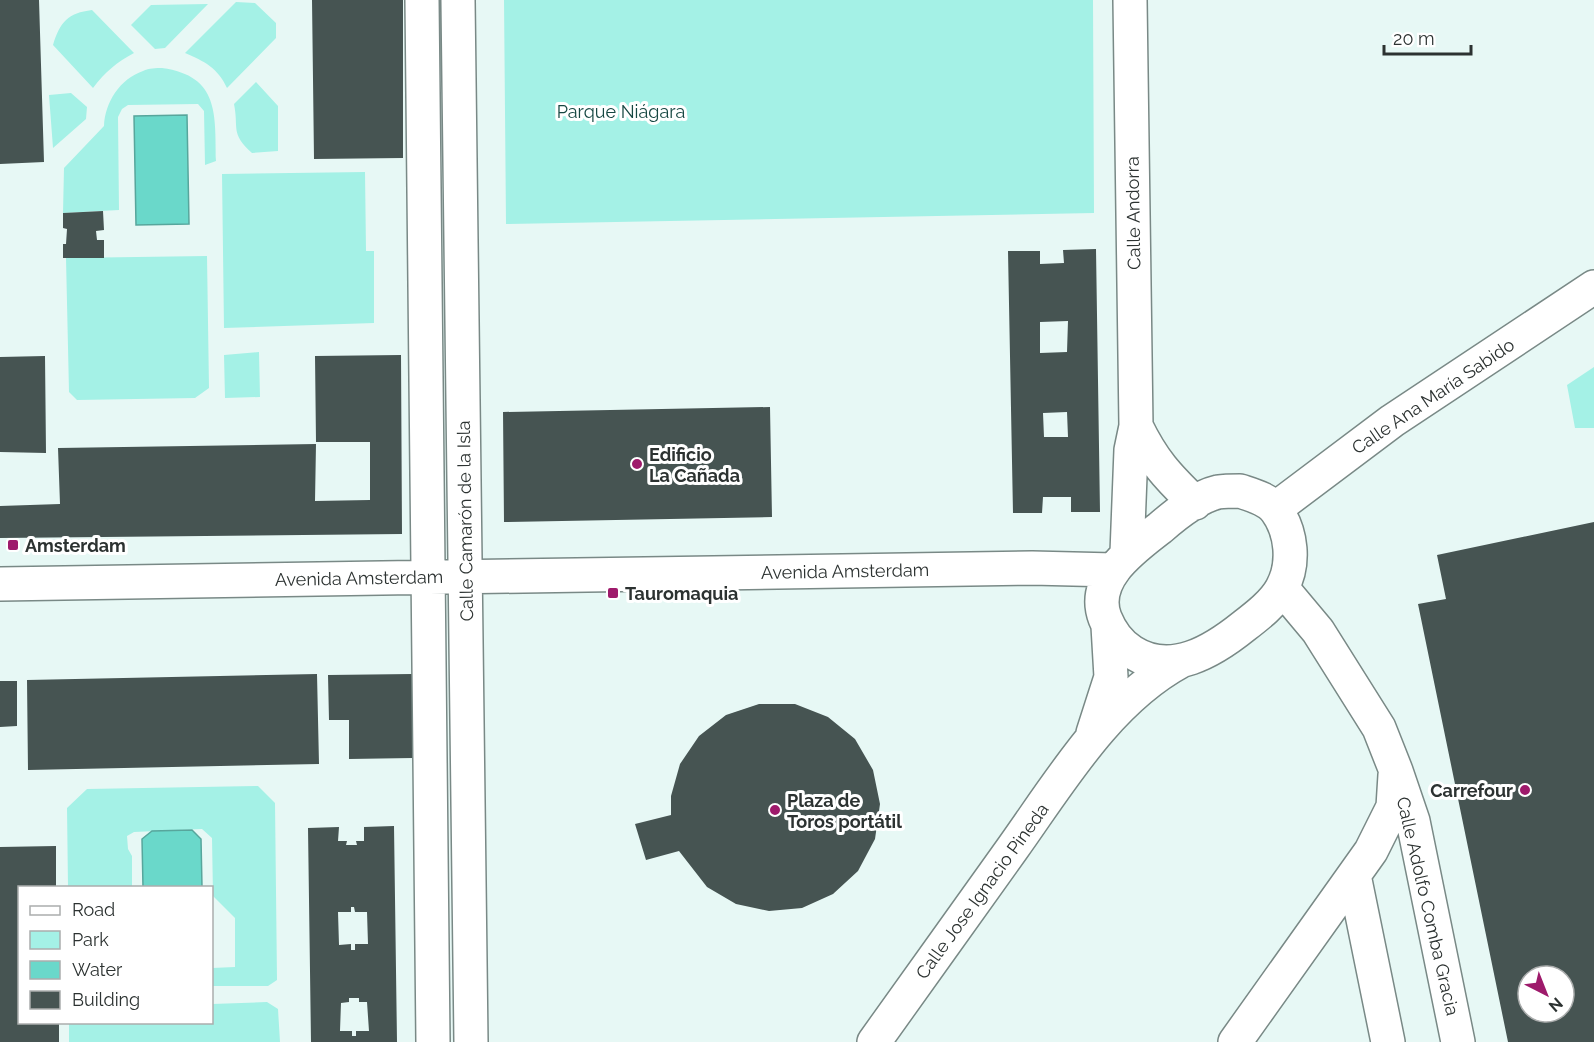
<svg xmlns="http://www.w3.org/2000/svg" width="1594" height="1042" viewBox="0 0 1594 1042" font-family="Raleway,sans-serif">
	<style>
		.green { fill: #a4f1e6 }
		.water { fill: #6ad8ca; stroke: #57a69c; stroke-width: 1.5 }
		.building { fill: #465452; fill-rule: evenodd }
		.lines { fill: none; stroke-linecap: round; stroke-linejoin: round }
		.minor-casing { stroke: #798986; stroke-width: 36 }
		.minor { stroke: #fff; stroke-width: 33 }
		.poi-dot { fill: #9e1a6b; stroke: #fff; stroke-width: 2 }
		.labels { text-anchor: middle; dominant-baseline: central; stroke-width: 6; stroke-linejoin: round; paint-order: stroke }
		.park-label { font-size: 18px; fill: #164742; stroke: #fff }
		.street-label { font-size: 18px; fill: #2c3231; stroke: #fff }
		.poi-label { font-size: 18px; font-weight: bold; fill: #2c3231; stroke: #fff; text-anchor: start }
	</style>
	<rect width="100%" height="100%" fill="#e7f8f5"/>
	<!-- green -->
	<path class="green" d="M504,0H1093L1094,213L506,224Z
		M236,2L255,3L276,23V38L227,88C218,68 204,61 185,53Z
		M208,4L165,48L155,49L131,25L151,5Z
		M92,10L134,53C117,62 105,72 93,88L53,45C60,22 68,13 92,10Z
		M162,68C220,76 215,115 216,161L205,165L204,111L198,104L128,105L122,109L118,117L119,210L63,213L64,168L104,126C105,102 120,79 143,71C149,68 156,68 162,68Z
		M256,82L278,106V151L252,153C230,133 239,129 234,104Z
		M71,93L87,107L86,119L53,148L49,95Z
		M365,172L366,251H374V323L224,328L222,174Z
		M207,256L209,388L195,398L77,400L69,392L66,258Z
		M259,352L260,397L225,398L224,355Z
		M1594,367V428H1575L1567,385Z
		M258,786L275,803L277,980L268,986H212V968L235,967V918L213,896L212,838L202,829L134,832L127,836L128,849L132,856V887H68L67,808L87,789Z
		M267,1002L278,1009L280,1042H69V1023L212,1022V1004Z"/>
	<!-- water -->
	<path class="water" d="M187,115L189,224L136,225L134,116Z
		M192,830L201,839L202,887H143L142,839L152,831Z"/>
	<!-- building -->
	<path class="building" d="M0,0H39L44,162L0,164Z
		M312,0H403V158L314,159Z
		M103,211L104,230L96,231L97,240H104V258H63V244H66L67,229L63,228V213Z
		M1096,249L1100,512H1071V497H1043L1042,513H1013L1008,251H1040V264L1064,263L1063,250ZM1068,321L1067,352L1040,353V322ZM1067,412L1068,437H1044L1043,413Z
		M401,355L402,534L0,538V506L60,504L58,448L316,444L315,501L370,500V442H316L315,356Z
		M45,356L46,453L0,452V357Z
		M770,407L772,517L504,522L503,412Z
		M1594,522V1042H1508L1418,604L1446,599L1437,555ZM1528,976H1564V1012H1528Z
		M317,674L319,764L28,770L27,680Z
		M412,674L413,758L349,759V720H329L328,675Z
		M0,681H17V726L0,727Z
		M759,704H795L828,717L855,739L873,770L880,804L875,839L858,871L833,894L802,908L769,911L736,904L707,887L679,851L646,860L635,824L671,815V796L680,764L699,736L726,715Z
		M394,826L397,1042H311L308,828L339,827L338,841H347L346,845H357L356,841H364V827ZM351,907H354L355,912H367L368,944H355V950H351V944L339,945L338,912H351ZM349,998H359V1002H367L369,1031H356V1036H352V1031H340L341,1003L349,1002Z
		M56,846V888H20V1022H59V1042H0V847Z"/>
	<g class="lines">
		<!-- minor casing -->
		<g class="minor-casing">
			<path id="minor" d="M422,0L433,1042
				M458,0L471,1042
				M1136,426C1153,461 1167,476 1195,503
				M1240,491C1252,495 1268,499 1276,510C1292,532 1295,564 1282,588C1274,603 1257,616 1244,626C1213,651 1171,677 1132,652C1119,644 1111,633 1105,618C1090,579 1133,549 1160,528C1176,514 1197,497 1218,492C1225,491 1233,491 1240,491Z
				M1275,509L1392,421L1594,287
				M1127,553L1131,450L1136,426L1130,0
				M0,584L1032,568L1114,570
				M1282,588L1318,631L1379,728L1396,771L1413,821L1458,1042
				M1093,733L1111,677L1108,626
				M1354,875L1388,1042
				M874,1042C920,978 966,913 1012,849C1060,782 1107,701 1181,661
				M1235,1042L1371,851L1393,807L1395,775"/>
		</g>
		<!-- minor -->
		<use href="#minor" class="minor"/>
	</g>
	<!-- markers -->
	<g class="poi-dot">
		<circle cx="637" cy="464" r="6"/>
		<rect x="7" y="539" width="12" height="12" rx="3"/>
		<rect x="607" y="587" width="12" height="12" rx="3"/>
		<circle cx="1525" cy="790" r="6"/>
		<circle cx="775" cy="810" r="6"/>
	</g>
	<g class="labels">
		<!-- park labels -->
		<g class="park-label">
			<text x="621" y="111">Parque Niágara</text>
		</g>
		<!-- street labels -->
		<g class="street-label">
			<text transform="translate(1133 213) rotate(-91)">Calle Andorra</text>
			<text transform="translate(1433 396) rotate(-34)">Calle Ana María Sabido</text>
			<text transform="translate(465 521) rotate(-91)">Calle Camarón de la Isla</text>
			<text transform="translate(845 571) rotate(-1)">Avenida Amsterdam</text>
			<text transform="translate(359 578) rotate(-1)">Avenida Amsterdam</text>
			<text transform="translate(982 891) rotate(-54)">Calle Jose Ignacio Pineda</text>
			<text transform="translate(1428 906) rotate(77)">Calle Adolfo Comba Gracia</text>
		</g>
		<!-- poi labels -->
		<g class="poi-label">
			<text x="649" y="454">Edificio<tspan x="649" dy="21">La Cañada</tspan></text>
			<text x="25" y="545">Amsterdam</text>
			<text x="625" y="593">Tauromaquia</text>
			<text x="1513" y="790" text-anchor="end">Carrefour</text>
			<text x="787" y="800">Plaza de<tspan x="787" dy="21">Toros portátil</tspan></text>
		</g>
	</g>
	<!-- legend -->
	<rect x="18" y="886" width="195" height="138" fill="#ffffff" stroke="#abadad" stroke-width="1.5"/>
	<rect x="30" y="906" width="30" height="9" fill="#ffffff" stroke="#abadad" stroke-width="1.5"/>
	<text x="72" y="916" font-size="18" fill="#2c3231">Road</text>
	<rect x="30" y="931" width="30" height="18" fill="#a4f1e6" stroke="#abadad" stroke-width="1.5"/>
	<text x="72" y="946" font-size="18" fill="#2c3231">Park</text>
	<rect x="30" y="961" width="30" height="18" fill="#6ad8ca" stroke="#abadad" stroke-width="1.5"/>
	<text x="72" y="976" font-size="18" fill="#2c3231">Water</text>
	<rect x="30" y="991" width="30" height="18" fill="#465452" stroke="#abadad" stroke-width="1.5"/>
	<text x="72" y="1006" font-size="18" fill="#2c3231">Building</text>
	<!-- north arrow -->
	<g transform="translate(1546 994) rotate(138)"><circle r="28" fill="#ffffff" stroke="#abadad" stroke-width="1.5"/>
	<path d="M0-4.5L10 22L0 15L-10 22Z" fill="#9e1a6b"/>
	<text y="-9" font-size="16" font-weight="bold" text-anchor="middle" fill="#2c3231">N</text>
	</g>
	<!-- scale -->
	<path d="M1384 45v9h87v-9" fill="none" stroke="#2c3231" stroke-width="3"/>
	<text x="1393" y="45" font-size="18" fill="#2c3231" stroke="#ffffff" stroke-width="4.5" paint-order="stroke">20 m</text>
</svg>
